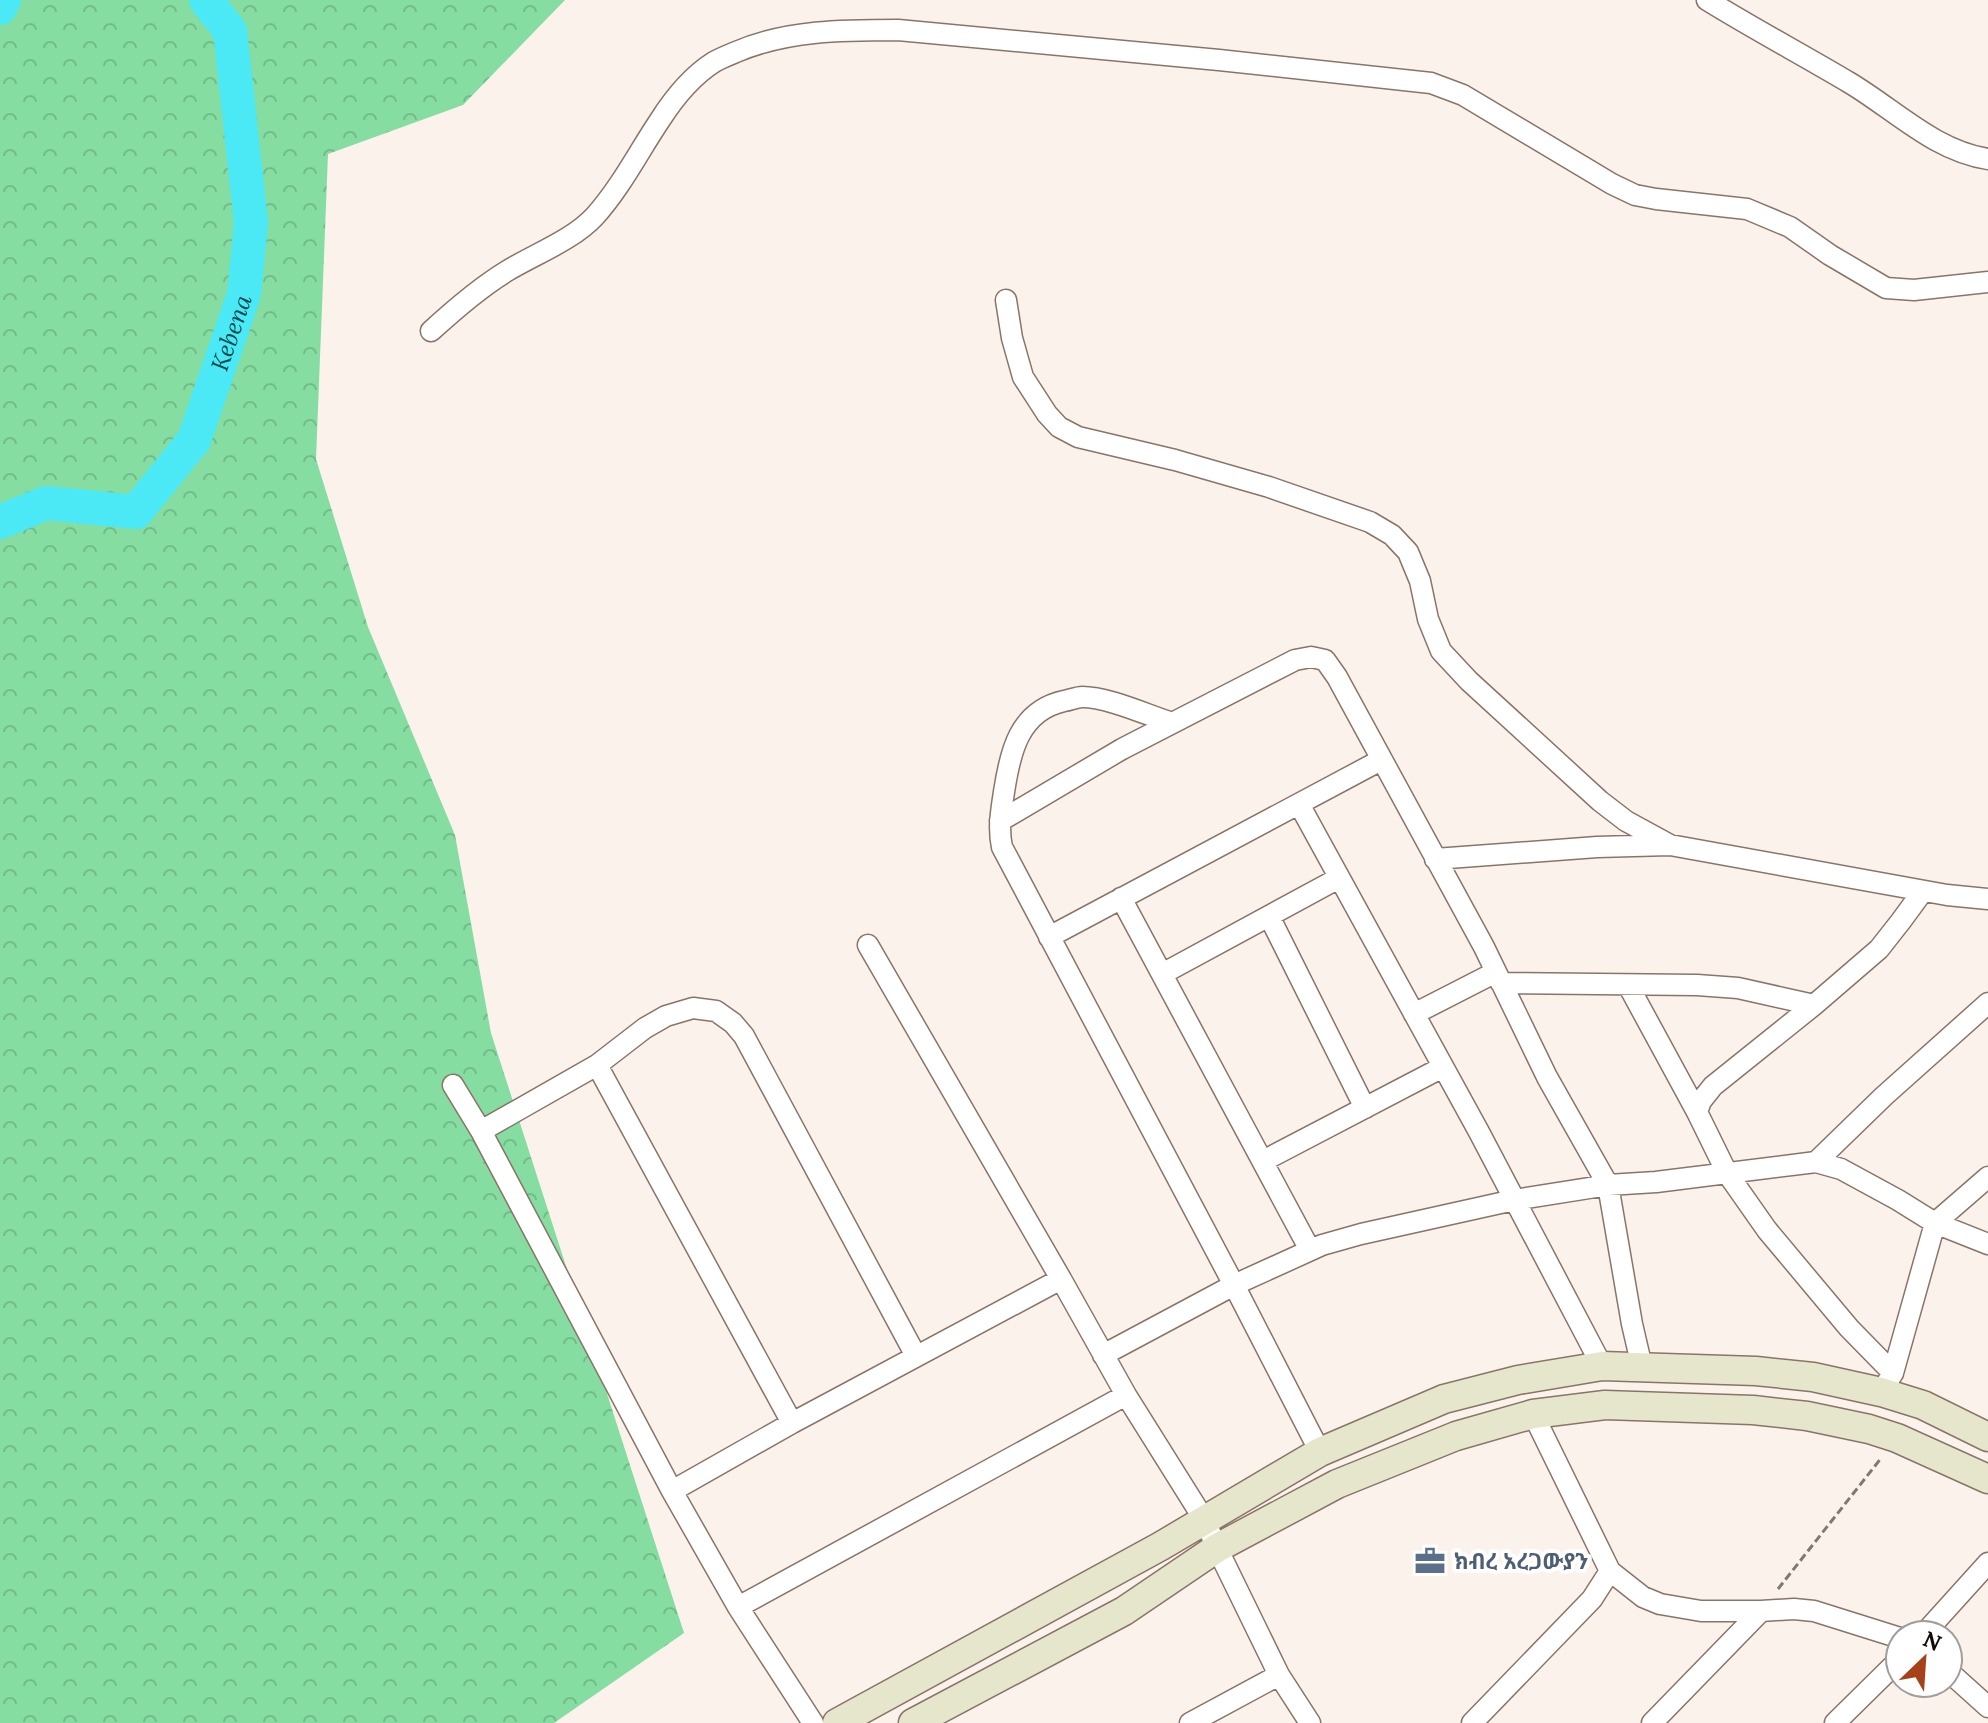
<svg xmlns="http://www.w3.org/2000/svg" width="1988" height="1723" viewBox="0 0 1988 1723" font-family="Lora,'Noto Sans Ethiopic',serif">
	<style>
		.forest { fill: url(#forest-crowns) }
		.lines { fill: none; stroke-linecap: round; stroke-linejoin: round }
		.river { stroke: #4be9f5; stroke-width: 34 }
		.street-casing { stroke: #897468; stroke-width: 23 }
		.secondary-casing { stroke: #897468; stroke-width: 31 }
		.path { stroke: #807873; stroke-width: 3; stroke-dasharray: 8 4; stroke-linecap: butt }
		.street { stroke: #fff; stroke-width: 20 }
		.secondary { stroke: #e6e6cc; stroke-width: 28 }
		.labels { text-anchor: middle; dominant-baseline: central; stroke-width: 8; stroke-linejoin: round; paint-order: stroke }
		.service-label { font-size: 22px; font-weight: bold; fill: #4e5e75; stroke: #fff; text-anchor: start }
		.water-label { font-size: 24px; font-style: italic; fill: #00484d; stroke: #fff }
	</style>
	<defs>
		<pattern id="forest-crowns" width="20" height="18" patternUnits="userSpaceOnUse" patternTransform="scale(2)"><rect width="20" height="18" fill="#85dda1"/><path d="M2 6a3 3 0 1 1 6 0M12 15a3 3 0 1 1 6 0" fill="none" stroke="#72bc89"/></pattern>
	</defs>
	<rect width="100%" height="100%" fill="#fcf2ec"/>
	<!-- forest -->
	<path class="forest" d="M0,0H565L463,105L328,154L316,459L368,627L455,835L491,1033L684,1633L554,1723H0Z"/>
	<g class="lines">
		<!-- river -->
		<g class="river">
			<path d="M0,8L4,0"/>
			<path id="s1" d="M0,522L46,503L136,512L194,440L244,294L251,223L230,31L206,0"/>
		</g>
		<!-- street casing -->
		<g class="street-casing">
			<path id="street" d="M1707,0C1754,29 1803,55 1850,83C1895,110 1935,151 1988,159
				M1006,300L1012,338L1023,377L1047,414L1059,427L1078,437L1175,460L1269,487L1370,522L1392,535L1408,552L1420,581L1428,619L1441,651L1469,681L1600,801L1626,821L1670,845
				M431,331C455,309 479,288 507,271C535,254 573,240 595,216C621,187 639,151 660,120C674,98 692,76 714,62C721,58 729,55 736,52C787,30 844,30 898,30L1219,60L1431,83L1463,95L1612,184L1635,195L1656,199L1747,209L1790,227L1830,255L1886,288L1914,290L1988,282
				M1172,723C1147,715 1108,697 1082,697C1077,697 1070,700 1064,701C1019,711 1010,752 1004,792C1001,811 998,829 1002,847L1234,1285L1320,1452
				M1299,804L1479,1132L1602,1366
				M1000,821L1122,749L1295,660L1311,657L1325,660L1337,677L1484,947L1547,1077L1608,1185L1632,1324L1642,1367
				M1435,859L1597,847L1670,845L1947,895L1988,899
				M1121,898L1310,1250
				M1269,916L1365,1108
				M1049,937L1381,760
				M868,945L1061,1279
				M1162,974L1339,878
				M1501,983L1697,985L1738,988L1814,1005
				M1628,985L1697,1112L1727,1173L1767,1230L1849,1328L1893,1373
				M1414,1014L1496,972
				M597,1065L792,1423
				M453,1085L481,1131L672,1491L738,1607L813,1723
				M1697,1112L1701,1101L1713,1086L1814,1005L1879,949L1901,921L1923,891
				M481,1131L597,1065L645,1028L666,1016L693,1008L716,1011L733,1023L744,1036L916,1356
				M1263,1161L1443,1067
				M1816,1162L1884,1096L1988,1003
				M1103,1355L1234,1285L1322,1245L1361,1234L1514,1200L1608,1185L1656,1182L1816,1162L1841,1169L1898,1200L1935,1223L1988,1244
				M1888,1381L1893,1373L1935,1223L1988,1177
				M1533,1414L1610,1571L1643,1597L1660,1604L1701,1611H1761L1794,1609L1814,1611L1900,1638
				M672,1491L792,1423L1061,1279L1126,1395L1205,1521L1217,1548L1279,1675L1310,1723
				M738,1607L1126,1395
				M1923,1635L1988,1563
				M1948,1671L1988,1707
				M1190,1723L1279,1675
				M1472,1723L1592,1599L1610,1571
				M1652,1723L1761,1611
				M1835,1723L1900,1659"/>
		</g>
		<!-- secondary casing -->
		<g class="secondary-casing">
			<path id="secondary" d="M837,1723L1161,1546L1320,1452L1444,1399L1518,1380L1602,1366L1756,1371L1813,1377L1881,1392L1923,1405L1988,1437
				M913,1723L1124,1611L1217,1548L1337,1484L1456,1436L1533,1414L1605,1405L1753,1410L1807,1416L1869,1429L1897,1438L1988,1479"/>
		</g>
		<!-- path -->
		<path class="path" d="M1778,1589L1882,1457"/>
		<!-- street -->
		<use href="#street" class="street"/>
		<!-- secondary -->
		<use href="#secondary" class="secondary"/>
	</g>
	<!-- icons -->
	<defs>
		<g id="office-bare" transform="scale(2.4)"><path d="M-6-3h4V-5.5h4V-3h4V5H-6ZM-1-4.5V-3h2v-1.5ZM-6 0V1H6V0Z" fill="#5c6f8a" stroke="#fff" stroke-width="2.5" paint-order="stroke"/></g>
	</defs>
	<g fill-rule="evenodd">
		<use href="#office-bare" x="1430" y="1561"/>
	</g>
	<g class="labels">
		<!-- service labels -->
		<g class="service-label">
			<text x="1454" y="1561">ክብረ አረጋውያን</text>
		</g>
		<!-- water labels -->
		<g class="water-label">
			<text stroke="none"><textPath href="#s1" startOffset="346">Kebena</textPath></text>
		</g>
	</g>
	<!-- north arrow -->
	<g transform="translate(1924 1659) rotate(25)"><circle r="38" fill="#ffffff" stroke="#a09d9b" stroke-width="2"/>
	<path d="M0-6L14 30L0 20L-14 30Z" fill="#a74119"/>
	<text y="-12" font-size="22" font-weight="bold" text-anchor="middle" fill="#110a06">N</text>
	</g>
</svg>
